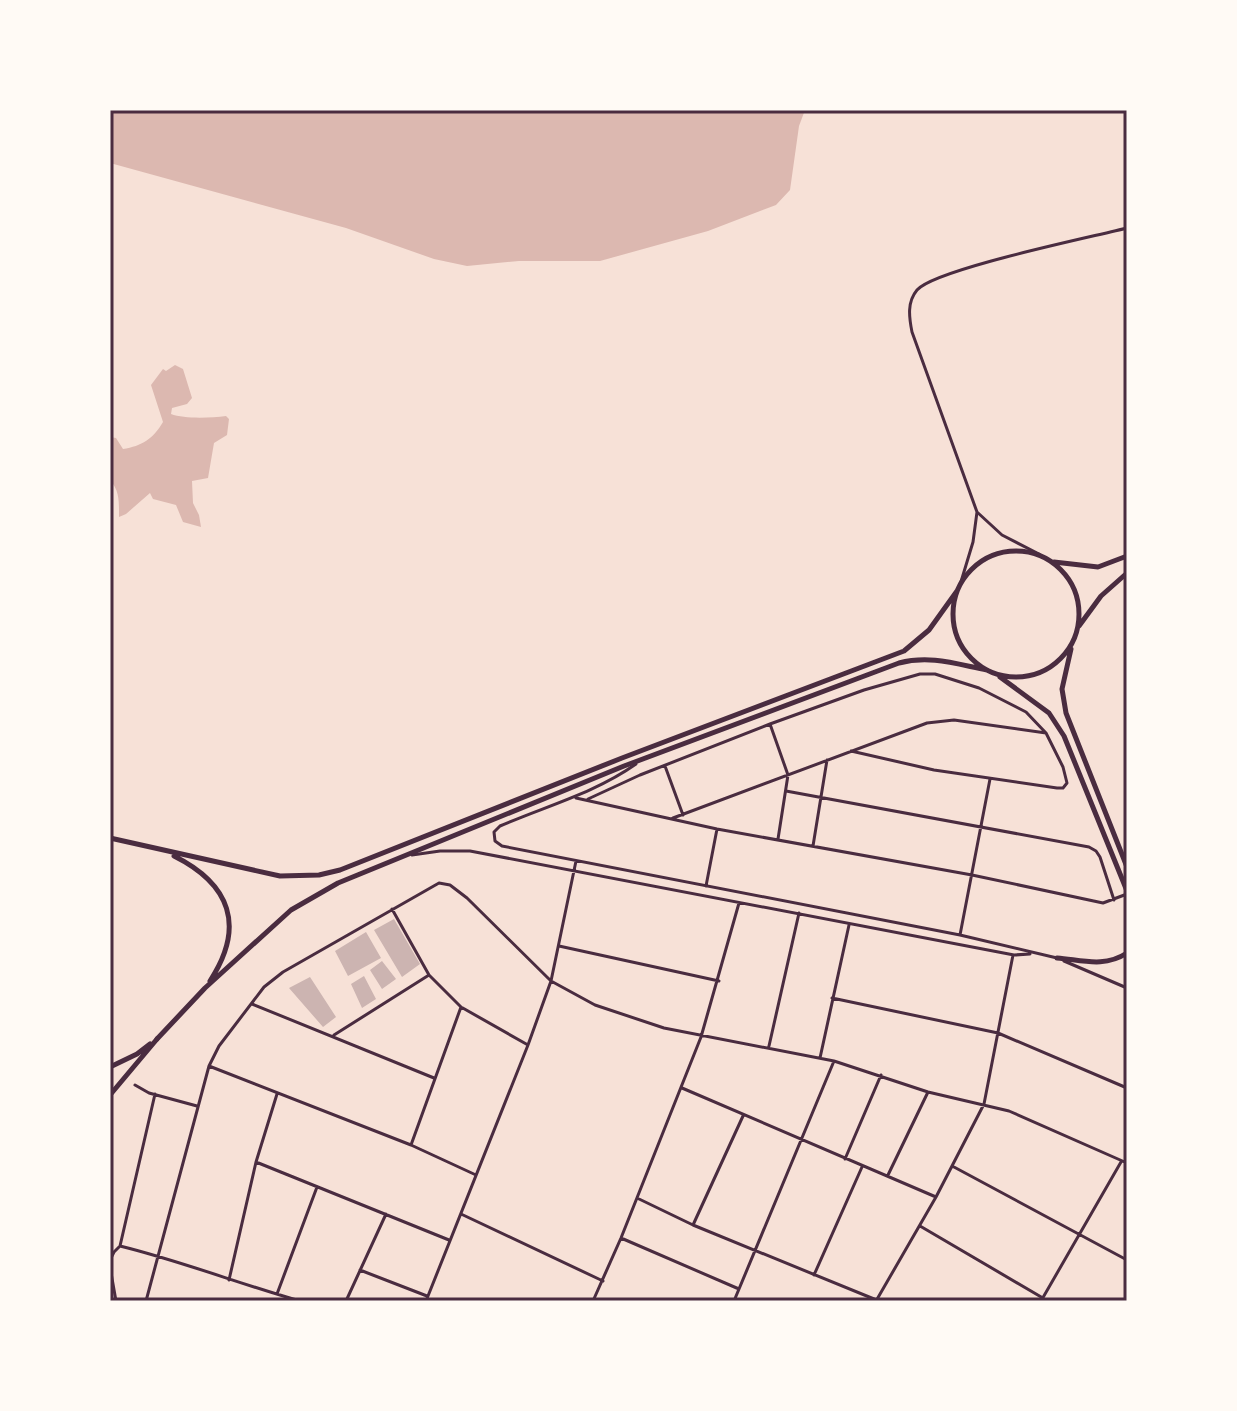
<svg xmlns="http://www.w3.org/2000/svg" width="1237" height="1411" viewBox="0 0 1237 1411" font-family="Overpass,sans-serif">
	<style>
		.water { fill: #dcb8b0 }
		.building { fill: #ccb4b1 }
		.lines { fill: none; stroke-linecap: round; stroke-linejoin: round }
		.minor { stroke: #4a2c40; stroke-width: 3 }
		.primary { stroke: #4a2c40; stroke-width: 5 }
		.trunk { stroke: #4a2c40; stroke-width: 5 }
		.neatline { fill: none; stroke: #4a2c40; stroke-width: 3 }
	</style>
	<rect width="100%" height="100%" fill="#f7e1d7"/>
	<!-- water -->
	<path class="water" d="M110,110H805L799,126L790,190L776,205L708,231L600,261H519L467,266L434,259L346,228L110,163Z
		M175,365L183,369L192,398L187,404L172,408L171,414C184,419 210,418 226,416L229,419L227,435L214,443L208,478L192,481L193,503L199,515L201,527L183,522L176,505L153,499L150,493L126,514L119,517C119,503 120,491 110,480V437L116,438L123,449C142,446 153,439 163,422L151,385L163,369L166,371Z"/>
	<!-- building -->
	<path class="building" d="M394,919L420,964L402,977L374,930Z
		M366,932L381,958L348,976L335,951Z
		M382,961L396,979L382,989L370,970Z
		M364,976L376,999L362,1008L351,984Z
		M310,977L336,1017L323,1027L289,988Z"/>
	<g class="lines">
		<!-- minor -->
		<path class="minor" d="M977,512L1002,535L1039,554
			M960,585L973,542L977,512L912,332C909,317 907,302 917,290C935,269 1092,237 1127,228
			M770,724L788,775L778,839
			M636,764C595,793 546,806 500,826L494,832L495,841L502,846L960,935L1057,958
			M665,766L683,815
			M786,791L1089,847L1096,851L1100,857L1114,900
			M576,798L717,829L972,875L1103,903L1127,894
			M588,799L640,775L770,724L864,690L920,674H935L979,688L1026,712L1046,733L1063,767L1067,783L1063,788H1057L934,770L851,751
			M673,818L927,723L954,720L1046,733
			M813,846L827,760
			M412,855L440,851H470L1014,955L1030,954
			M706,886L717,829
			M392,909L429,975L461,1007L528,1045
			M960,935L990,779
			M559,946L719,981
			M1064,961L1127,988
			M832,998L998,1033L1127,1088
			M252,1004L434,1078
			M334,1035L429,975
			M769,1046L799,913
			M820,1058L849,925
			M209,1066L411,1145L476,1175
			M135,1085L149,1093L197,1106
			M682,1088L936,1197
			M411,1145L461,1007
			M845,1159L881,1075
			M256,1162L449,1240
			M954,1167L1127,1260
			M888,1175L928,1092
			M637,1198L693,1225L879,1301
			M461,1214L603,1281
			M693,1225L743,1116
			M920,1226L1048,1301
			M621,1238L739,1289
			M120,1246L155,1094
			M110,1260L114,1252L120,1246C181,1261 240,1284 300,1301
			M110,1267L116,1301
			M360,1270L427,1296
			M814,1275L862,1167
			M229,1280L256,1162L277,1094
			M277,1294L317,1187
			M146,1301L209,1066L219,1046L264,987L283,972L439,883L450,885L467,898L551,981L595,1005L664,1028L834,1061L928,1092L1009,1111L1127,1163
			M346,1301L386,1214
			M426,1301L528,1045L551,981L576,861
			M593,1301L621,1238L701,1037L739,903
			M734,1301L834,1061
			M876,1301L936,1197L984,1104L1013,955
			M1041,1301L1121,1162"/>
		<!-- primary -->
		<path class="primary" d="M953 614a63 63 0 1 1 126 0a63 63 0 1 1-126 0Z
			M1054,562L1098,567L1127,556
			M1079,626L1101,596L1127,573
			M1071,649L1062,689L1066,713L1127,867
			M1000,677L1049,713L1064,736L1127,891
			M110,838L280,876L319,875L340,870L622,758L904,651L929,630L957,591
			M174,856C230,884 246,926 210,981
			M1057,958C1082,960 1104,968 1127,953
			M157,1039L205,988L291,910L338,883L624,766L899,663C930,655 956,664 987,670"/>
		<!-- trunk -->
		<path class="trunk" d="M110,1067L137,1054L150,1044
			M110,1095L157,1039"/>
	</g>
	<!-- border -->
	<rect width="1237" height="1411" fill="none" stroke="#fffaf5" stroke-width="224"/>
	<rect x="112" y="112" width="1013" height="1187" class="neatline"/>
</svg>
